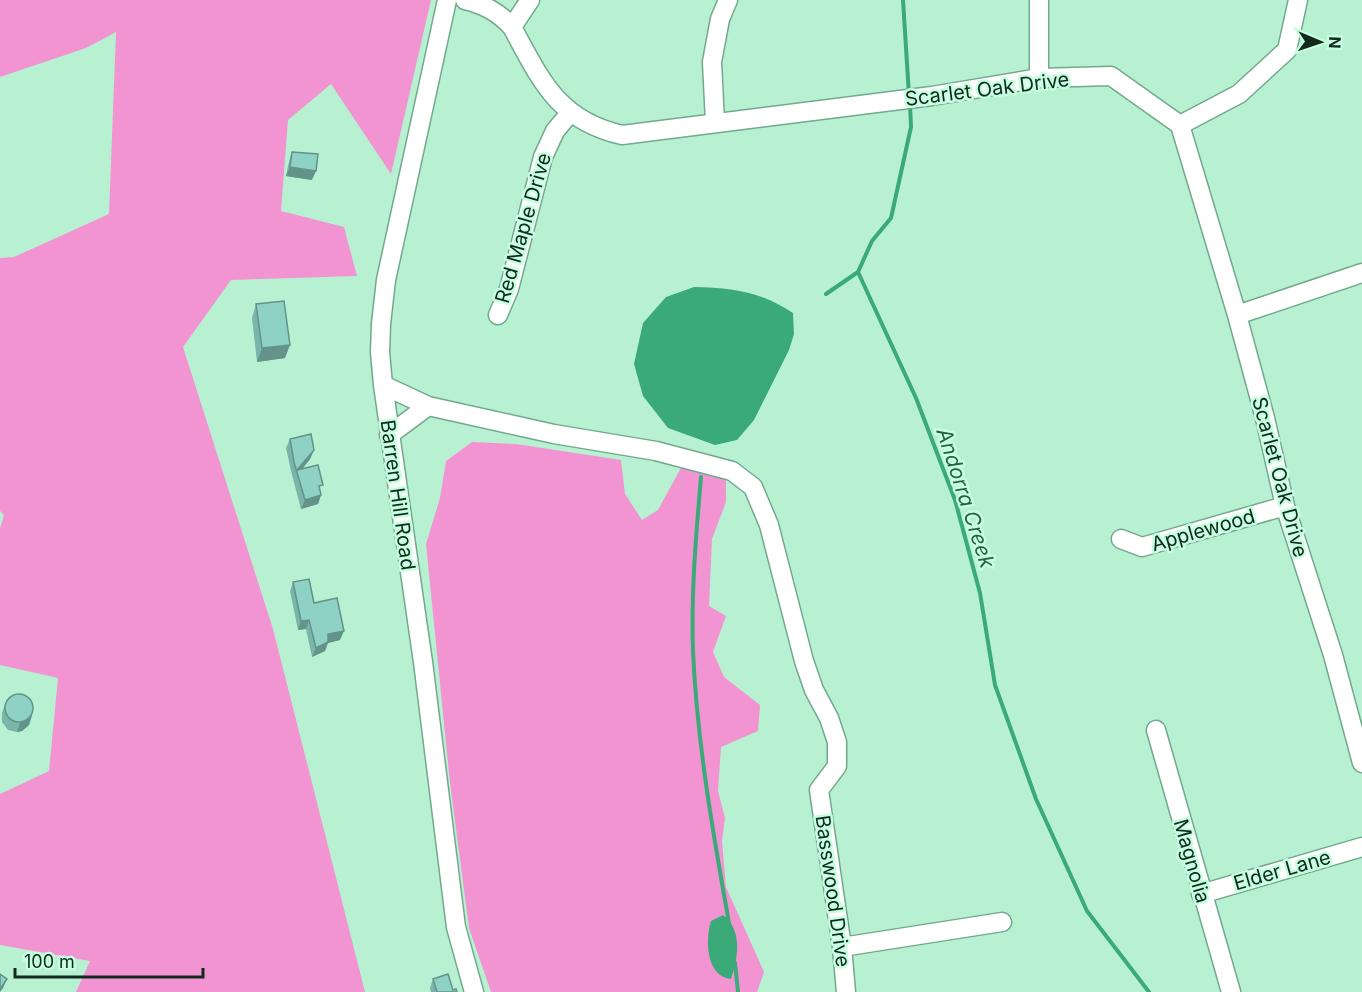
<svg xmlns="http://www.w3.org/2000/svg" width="1362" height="992" viewBox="0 0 1362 992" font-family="Inter,sans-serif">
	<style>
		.green { fill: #f294d2 }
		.water { fill: #3aaa79 }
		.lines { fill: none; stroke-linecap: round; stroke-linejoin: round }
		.stream { stroke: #3aaa79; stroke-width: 4 }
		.minor-casing { stroke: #72a98d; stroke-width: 21 }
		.minor { stroke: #fff; stroke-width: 18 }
		.wall { fill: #79b5a9 }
		.shaded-wall { fill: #639389 }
		.building { fill: #8dd2c4; stroke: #639389; stroke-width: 1.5 }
		.labels { text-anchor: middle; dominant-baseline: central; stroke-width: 5; stroke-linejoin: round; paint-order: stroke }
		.street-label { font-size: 20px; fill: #12291e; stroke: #c5ffdf }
		.water-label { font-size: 21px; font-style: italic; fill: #276046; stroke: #c5ffdf }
	</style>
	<rect width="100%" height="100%" fill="#b8f1d2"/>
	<!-- green -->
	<path class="green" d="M0,0H431L391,174L331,84L288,120L281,211L344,227L357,276L231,280L183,347L273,629L365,992H76L90,961L0,945V794L49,771L58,678L0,665V528L4,515L0,511V258L14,257L109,214L116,32L86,48L0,77Z
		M472,442L516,444L621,460L625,494L642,520L658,510L682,466L726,478V502L712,539L709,606L726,616L713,652L724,677L760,705L758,731L721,747L718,791L725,818L722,841L726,887L764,972L757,992H491L469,928L450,783L426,544L440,498L446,461Z"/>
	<!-- water -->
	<path class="water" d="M694,287C733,288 759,291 793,313L794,334L789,350L754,420L737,440L715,445L668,428L643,396L634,364L643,323L666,297Z
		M723,915C743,930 738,958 731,979C706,976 705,940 711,921Z"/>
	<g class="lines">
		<!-- stream -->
		<path class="stream" d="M903,0L909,95
			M910,105L911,127L891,218L872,241L858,272L916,398L955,500L980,593L995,685L1036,799L1087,911L1149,992
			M826,294L858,272
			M701,477C696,535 691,593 693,651C697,742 713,833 729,923
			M735,963L738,992"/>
		<!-- minor casing -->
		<g class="minor-casing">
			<path id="minor" d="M447,0L386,280L381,324L380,352L383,385L423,662L456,927L474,992
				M465,0C485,5 498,12 512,27C541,80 557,120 622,135L932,96L1039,78L1111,76L1180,125L1237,315L1265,418L1285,506L1333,655L1362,763
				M1039,0V78
				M512,27L530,0
				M715,122L712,62L720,19L728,0
				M1180,125L1239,94L1287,50L1298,0
				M498,315L509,289L543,157L555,131L570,113
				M1237,315L1362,273
				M383,385L428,406L554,434L656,451L732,471L753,487L769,525L804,661L814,690L829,718L837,742V766L819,790L842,947L846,992
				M389,435L428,406
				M1121,539L1142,547L1285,506
				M1156,730L1231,992
				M1201,894L1362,847
				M842,947L1002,922"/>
		</g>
		<!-- minor -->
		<use href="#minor" class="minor"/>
	</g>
	<!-- wall -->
	<path class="wall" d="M292,152L312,180L286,176L289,161Z
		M256,304L285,358L257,362L252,318Z
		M290,439L314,450L310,459L303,468L321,492V495L318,504L301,509L291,471L286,448Z
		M293,582L314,603L340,640L328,643L325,651L312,657L306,629L298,630L290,591Z
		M5,704L32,715L29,725L22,731L17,732L8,730L2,722V713Z
		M433,979L453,990L457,992H431L430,988Z"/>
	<!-- shaded-wall -->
	<path class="shaded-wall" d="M290,167L316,171L312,180L286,176Z
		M290,345L285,358L257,362L262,348Z
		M314,450L310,459L298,474L297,471Z
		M321,495L318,504L301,509L305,500Z
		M309,620L306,629L298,630L301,621Z
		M344,631L340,640L328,643L325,651L312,657L316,648L328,634Z
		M32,715L29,725L22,731L17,732L20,723Z
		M7,979L3,988L0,992V989Z"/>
	<!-- building -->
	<path class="building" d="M292,152L318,154L316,171L290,167Z
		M284,301L290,345L262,348L256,304Z
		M311,434L314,450L297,470L318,465L323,485L319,486L321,495L305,500L294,462L290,439Z
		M309,579L314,603L337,598L344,631L328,634V642L316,648L309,620L301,621L293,582Z
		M5 708a14 14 0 1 1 28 0a14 14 0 1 1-28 0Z
		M0,974L7,979L0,989Z
		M448,974L453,990L456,989L457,992H437L433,979Z"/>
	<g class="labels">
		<!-- street labels -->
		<g class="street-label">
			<text transform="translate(987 89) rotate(-7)">Scarlet Oak Drive</text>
			<text transform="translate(523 228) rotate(-74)">Red Maple Drive</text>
			<text transform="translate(1280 477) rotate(75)">Scarlet Oak Drive</text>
			<text transform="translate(398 495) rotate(82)">Barren Hill Road</text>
			<text transform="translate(1203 530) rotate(-16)">Applewood</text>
			<text transform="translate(1192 861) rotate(74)">Magnolia</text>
			<text transform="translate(1282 870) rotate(-16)">Elder Lane</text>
			<text transform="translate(833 891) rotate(82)">Basswood Drive</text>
		</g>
		<!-- water labels -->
		<g class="water-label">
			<text transform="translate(966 498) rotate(72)">Andorra Creek</text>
		</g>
	</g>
	<!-- north arrow -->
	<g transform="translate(1320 42) rotate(92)" stroke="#c5ffdf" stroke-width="4.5" paint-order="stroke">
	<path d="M0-4.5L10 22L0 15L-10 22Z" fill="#12291e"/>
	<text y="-9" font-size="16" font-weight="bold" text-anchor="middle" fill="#12291e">N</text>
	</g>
	<!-- scale -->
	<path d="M15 968v9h188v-9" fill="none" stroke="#12291e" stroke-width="3"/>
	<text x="24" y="968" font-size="18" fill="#12291e" stroke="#c5ffdf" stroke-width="4.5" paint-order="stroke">100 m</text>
</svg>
